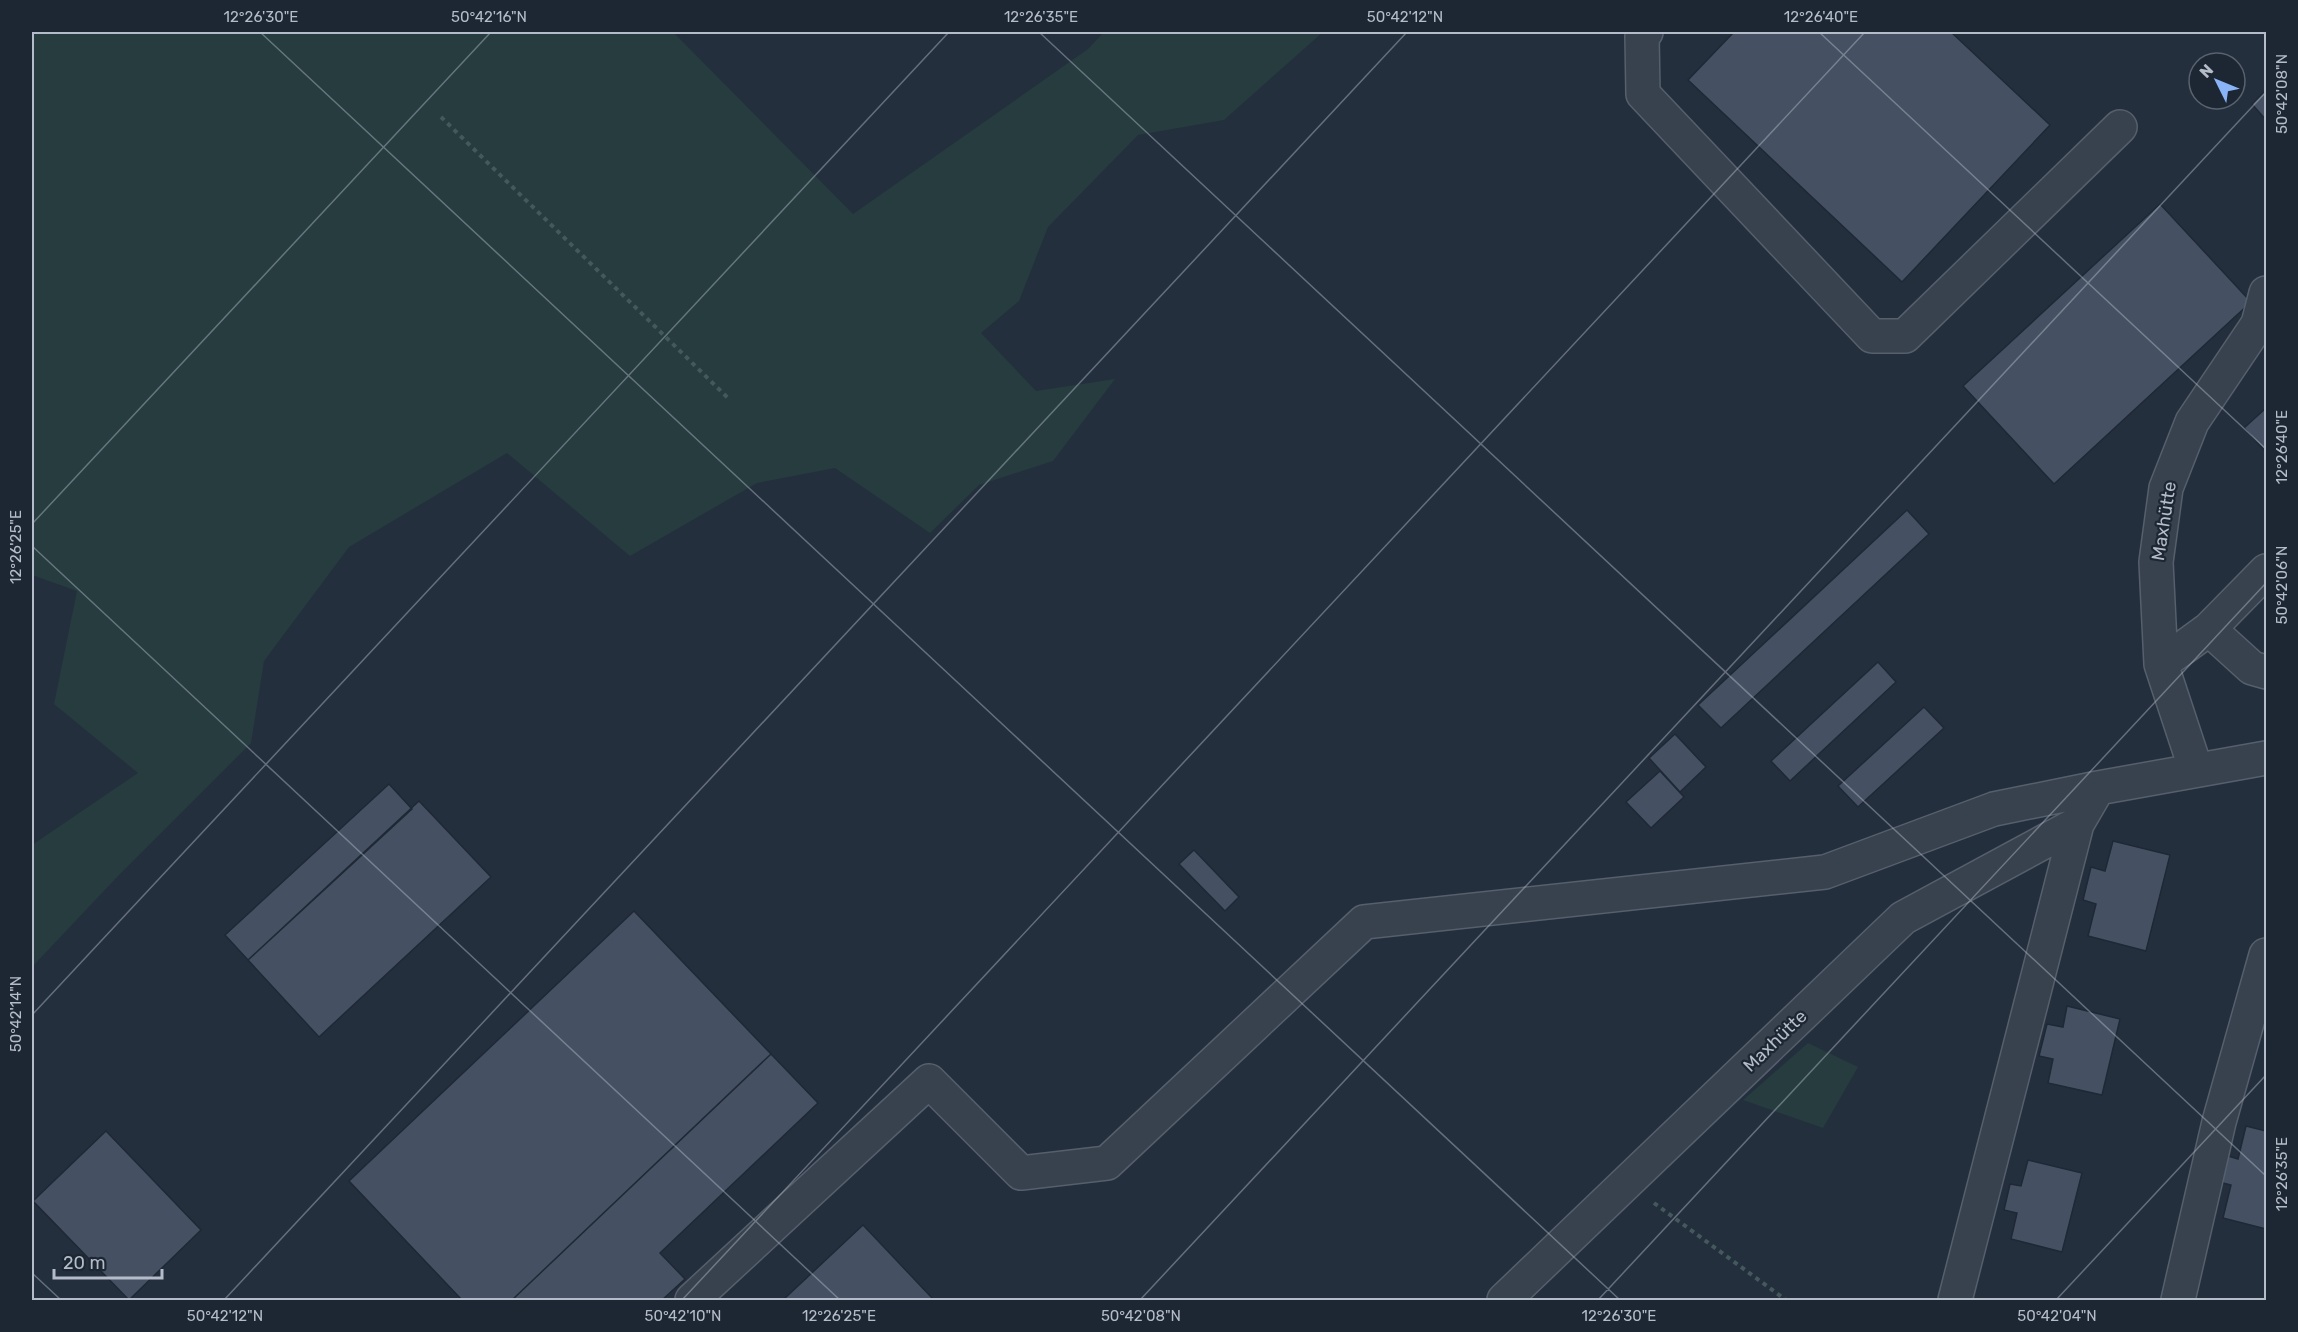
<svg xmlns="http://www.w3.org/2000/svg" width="2298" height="1332" viewBox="0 0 2298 1332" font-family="Rubik,sans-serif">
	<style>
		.green { fill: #263c3f }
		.building { fill: #455162; stroke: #1f2835; stroke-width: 1.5 }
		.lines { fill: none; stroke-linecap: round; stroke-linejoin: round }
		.minor-casing { stroke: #565f6c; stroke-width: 36 }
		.path { stroke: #44595c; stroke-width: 4; stroke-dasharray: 4.5 4.5; stroke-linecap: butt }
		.minor { stroke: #38414e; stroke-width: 33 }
		.ticks { fill: none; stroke: #b4bcc9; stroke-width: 1.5; stroke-opacity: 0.45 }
		.labels { text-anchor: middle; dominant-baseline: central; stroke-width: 4.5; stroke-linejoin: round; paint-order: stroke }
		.street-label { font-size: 18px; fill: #b4bcc9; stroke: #1d2633 }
		.neatline { fill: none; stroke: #b4bcc9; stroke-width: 2 }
		.ticks-label { font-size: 15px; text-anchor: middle; fill: #b4bcc9 }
	</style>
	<rect width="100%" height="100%" fill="#242f3e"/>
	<!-- green -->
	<path class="green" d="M32,32H673L853,214L1088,49L1104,32H1323L1224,120L1138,135L1048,227L1019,301L981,333L1036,391L1115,379L1053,461L979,485L930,533L835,468L757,483L630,556L507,453L349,547L264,661L251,743L118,876L32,967V845L138,773L54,704L77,591L32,575Z
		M1808,1043L1858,1067L1823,1128L1743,1100Z"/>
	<!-- building -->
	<path class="building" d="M1734,32H1951L2050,125L1902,282L1688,80Z
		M2266,90V120L2252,104Z
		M2160,204L2251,302L2054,484L1963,386Z
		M2266,408V452L2244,428Z
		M1907,510L1929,534L1721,728L1698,705Z
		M1878,662L1896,682L1790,781L1771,761Z
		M1924,707L1944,728L1858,807L1838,786Z
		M1675,734L1706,767L1680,792L1649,758Z
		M1660,771L1684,797L1651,828L1626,802Z
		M389,784L412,809L248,960L225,935Z
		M419,801L491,877L319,1037L248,960Z
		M2113,841L2170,855L2146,951L2088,936L2096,904L2083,900L2091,867L2105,871Z
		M1194,850L1239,897L1225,911L1179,864Z
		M634,911L771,1054L512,1300H462L349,1181Z
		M2067,1006L2120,1019L2102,1095L2048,1083L2053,1059L2039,1056L2047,1024L2063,1027Z
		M771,1054L818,1103L660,1253L685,1279L662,1300H512Z
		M2246,1126L2266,1131V1229L2223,1218L2231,1185L2219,1182L2225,1155L2238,1159Z
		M106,1131L201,1230L129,1300L33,1201Z
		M2028,1160L2082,1173L2062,1252L2011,1239L2017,1213L2004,1210L2010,1184L2021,1186Z
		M863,1225L933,1299L931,1300H783Z"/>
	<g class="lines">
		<!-- minor casing -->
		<g class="minor-casing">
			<path id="minor" d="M1646,32L1642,36L1643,94L1872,336H1905L2120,127
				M2209,629L2252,668L2266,672
				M2161,664L2209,629L2266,571
				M2196,770L2161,664L2156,562L2166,488L2192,422L2258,324L2266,293
				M692,1300L929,1081L1021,1173L1107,1163L1364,922L1825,872L1994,809L2098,788
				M1504,1300L1903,918L2077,824
				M1955,1300L2077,824L2098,788L2266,758
				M2178,1300L2219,1122L2266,955"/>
		</g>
		<!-- path -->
		<path class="path" d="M441,117L729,399
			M1654,1203L1786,1300"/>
		<!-- minor -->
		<use href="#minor" class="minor"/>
	</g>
	<!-- ticks -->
	<path class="ticks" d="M260,32L1620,1300M1039,32L2266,1176M1819,32L2266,449M32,33L33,32M32,524L491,32M32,546L840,1300M32,1015L949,32M32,1273L61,1300M224,1300L1407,32M682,1300L1865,32M1140,1300L2266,92M1598,1300L2266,583M2056,1300L2266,1075"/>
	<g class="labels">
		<!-- street labels -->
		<g class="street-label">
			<text transform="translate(2164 521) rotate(-81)">Maxhütte</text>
			<text transform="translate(1775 1041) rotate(-44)">Maxhütte</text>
		</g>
	</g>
	<!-- border -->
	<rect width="2298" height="1332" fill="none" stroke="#1d2633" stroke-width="66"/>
	<!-- north arrow -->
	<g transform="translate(2217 81) rotate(313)"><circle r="28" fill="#1d2633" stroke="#59626f" stroke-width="1.5"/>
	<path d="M0-4.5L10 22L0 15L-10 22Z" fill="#8ab4f8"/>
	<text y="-9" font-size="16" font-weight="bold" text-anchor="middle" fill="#b4bcc9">N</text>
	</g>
	<!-- scale -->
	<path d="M54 1269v9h108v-9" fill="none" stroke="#b4bcc9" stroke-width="3"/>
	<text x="63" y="1269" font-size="18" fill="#b4bcc9" stroke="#1d2633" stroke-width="4.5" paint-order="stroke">20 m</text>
	<rect x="33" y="33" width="2232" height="1266" class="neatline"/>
	<g class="ticks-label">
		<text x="261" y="22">12°26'30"E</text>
		<text x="489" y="22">50°42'16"N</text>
		<text x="1041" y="22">12°26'35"E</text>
		<text x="1405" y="22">50°42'12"N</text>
		<text x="1821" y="22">12°26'40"E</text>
		<text transform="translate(2282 94) rotate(-90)" y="5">50°42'08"N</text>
		<text transform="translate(2282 447) rotate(-90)" y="5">12°26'40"E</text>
		<text transform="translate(16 547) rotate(-90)" y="5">12°26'25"E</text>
		<text transform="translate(2282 585) rotate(-90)" y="5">50°42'06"N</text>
		<text transform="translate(16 1014) rotate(-90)" y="5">50°42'14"N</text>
		<text transform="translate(2282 1174) rotate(-90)" y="5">12°26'35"E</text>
		<text x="225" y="1321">50°42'12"N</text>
		<text x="683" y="1321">50°42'10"N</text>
		<text x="839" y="1321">12°26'25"E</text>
		<text x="1141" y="1321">50°42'08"N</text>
		<text x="1619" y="1321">12°26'30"E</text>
		<text x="2057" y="1321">50°42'04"N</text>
	</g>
</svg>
